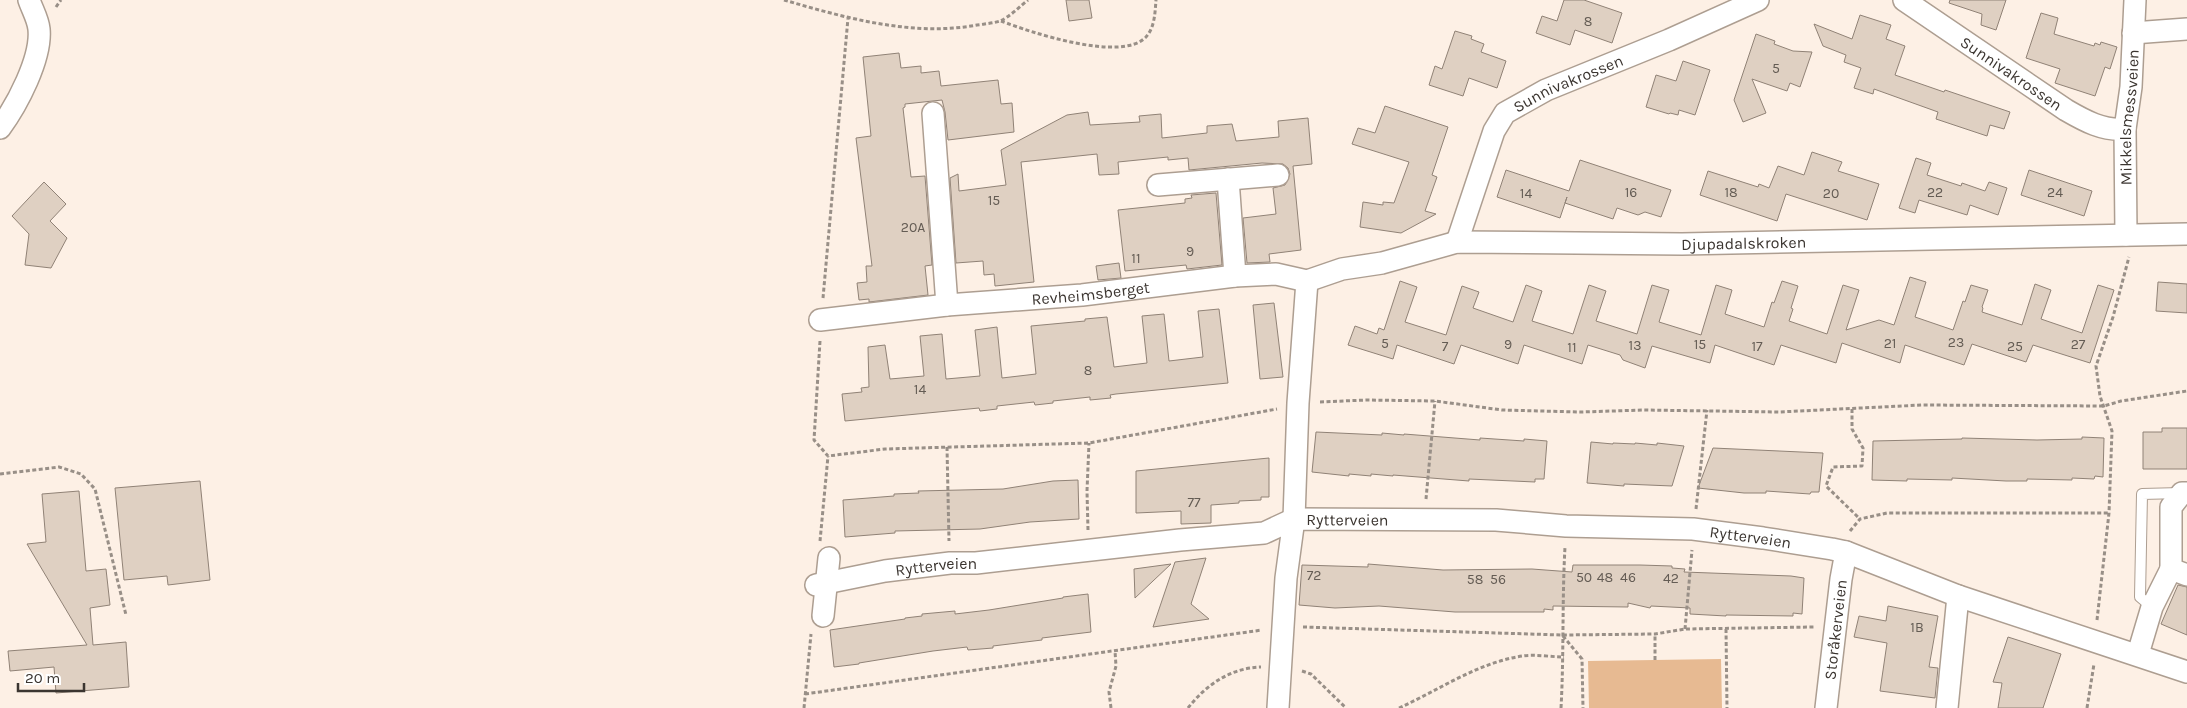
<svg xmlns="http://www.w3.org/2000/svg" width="2187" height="708" viewBox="0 0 2187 708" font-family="Karla,sans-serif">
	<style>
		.green { fill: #e7ba92 }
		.building { fill: #dfd0c2; stroke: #908276 }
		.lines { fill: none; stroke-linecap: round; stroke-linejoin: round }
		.lane-casing { stroke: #ad9e91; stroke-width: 12 }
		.street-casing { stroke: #ad9e91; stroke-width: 24 }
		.path { stroke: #988f87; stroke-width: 3; stroke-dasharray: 4 2.5; stroke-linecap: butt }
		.lane { stroke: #fff; stroke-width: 10 }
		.street { stroke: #fff; stroke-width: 21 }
		.labels { text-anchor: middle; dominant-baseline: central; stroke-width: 5; stroke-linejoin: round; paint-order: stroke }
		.number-label { font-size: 14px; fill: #645c54 }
		.street-label { font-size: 16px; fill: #3b3530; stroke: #fff }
	</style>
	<rect width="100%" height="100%" fill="#fdf0e5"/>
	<!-- green -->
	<path class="green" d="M1721,659L1722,708H1589L1588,661Z"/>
	<!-- building -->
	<path class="building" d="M1066,0H1089L1092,18L1069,21Z
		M1564,0H1584L1622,13L1612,43L1575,30L1570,45L1536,33L1542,16L1557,21Z
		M1950,0H2006L1996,30L1981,25L1982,14L1949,3Z
		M2041,13L2058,18L2054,34L2094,46L2095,43L2100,45L2101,42L2117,47L2110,69L2105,67L2095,96L2055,83L2060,69L2026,58Z
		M1860,15L1891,25L1886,39L1905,46L1895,75L1944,92L1945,90L2010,112L2004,129L1990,125L1987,136L1936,119L1938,112L1874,89L1873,94L1854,88L1861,68L1844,62L1846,55L1823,46L1814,24L1852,39Z
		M1455,31L1472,36L1471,39L1484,44L1481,52L1506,61L1497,88L1469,78L1463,96L1429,85L1435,66L1442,69Z
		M1756,34L1775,41L1774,44L1793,51L1812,52L1800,87L1790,83L1787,91L1752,79L1766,113L1743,122L1734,100Z
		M899,53L901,68L921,66V73L939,71L941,86L998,80L1001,104L1012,103L1014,132L948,140L945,112L942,100L905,104V107L903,108L911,177L925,176L932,265L925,266L928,295L869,302V299L859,300L857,283L867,282L866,266H872L856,138L871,136L863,57Z
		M1683,61L1710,70L1695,115L1679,110L1678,115L1670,113L1669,114L1646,107L1656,75L1676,81Z
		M1385,106L1448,127L1432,175L1437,177L1425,211L1436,214L1401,233L1360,227L1363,202L1383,205V202L1394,203L1409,162L1352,144L1358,128L1375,133Z
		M1088,112L1090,125L1140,122L1139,116L1161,114L1162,138L1207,133V126L1232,124L1236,141L1279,137L1278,121L1308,118L1312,164L1293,166L1301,250L1269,254L1270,262L1247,263L1243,218L1276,214L1273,188L1285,185L1290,174L1288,168L1283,164L1262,163L1189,170L1188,158L1168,160V157L1118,162L1119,174L1099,175L1097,154L1021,162L1034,282L995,286L994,274L984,275L983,261L956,263L950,178L958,174L959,191L1006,185L1001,150L1067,115Z
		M1812,152L1842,162L1838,171L1879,184L1867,220L1786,194L1777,221L1700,195L1708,171L1758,187L1759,184L1769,188L1778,166L1804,175Z
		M1916,158L1931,163L1927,175L1961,186L1962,183L1985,191L1989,182L2007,188L1998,215L1970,205L1967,215L1919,200L1915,213L1899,208Z
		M1580,160L1671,190L1661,217L1645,212L1638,215L1617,208L1613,219L1565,203L1567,197L1560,218L1497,197L1506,170L1569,191Z
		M2029,170L2092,191L2084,216L2021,195Z
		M44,182L66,204L50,221L67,238L51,268L25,265L29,234L12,216Z
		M1216,193L1222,265L1187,269L1186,265L1125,271L1118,210L1185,203V199L1192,198L1191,195Z
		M1119,263L1121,278L1098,280L1096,266Z
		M1910,277L1926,282L1915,317L1953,330L1963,301L1965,302L1971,285L1988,290L1982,307L1983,308L1982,312L2022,325L2035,284L2051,290L2041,319L2082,333L2098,285L2114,290L2090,363L2033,345L2026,362L1972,344L1964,365L1905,345L1900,363L1842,343L1836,363L1781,345L1774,365L1715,345L1710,363L1652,346L1645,368L1623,360L1620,355L1588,345L1582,364L1524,345L1518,364L1461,345L1454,364L1397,345L1393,359L1348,345L1355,326L1377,334L1379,328L1384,330L1400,281L1417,287L1405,322L1446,335L1462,286L1479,292L1473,308L1513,322L1526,285L1542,291L1532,321L1573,334L1589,285L1606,291L1596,321L1637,334L1652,285L1669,290L1659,322L1701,335L1716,285L1732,290L1725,314L1764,327L1772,302L1774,303L1782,281L1798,286L1791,308L1793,309L1789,321L1827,334L1843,285L1859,290L1846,330L1879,320L1894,325Z
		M2158,282L2187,284V313L2156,311Z
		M1274,303L1283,377L1260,379L1253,305Z
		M1219,309L1228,383L1116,394L1110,395L1111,398L1090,400V397L1053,401V403L1035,405L1034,402L997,406V409L980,411L979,408L845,421L842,394L862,392L861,388L869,387L868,347L885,345L890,379L924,376L920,336L942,334L946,379L980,376L975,330L997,327L1002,378L1036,374L1031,326L1085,321V319L1107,317L1114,367L1147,363L1142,316L1164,314L1169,361L1203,357L1198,311Z
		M2162,428H2187V469H2143V432H2162Z
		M1316,432L1382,435V433L1404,435V434L1480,440V438L1524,441V439L1547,441L1544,479H1535V482L1469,479V481L1393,475V476L1371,474V476L1349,474V476L1312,472Z
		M2082,437L2104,438L2103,477L2095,476L2094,479L2072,478V480L2027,479V481H2006L1952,478V480L1907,479V481L1872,480L1873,441L1962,439V438L2037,440L2082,439Z
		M1591,442L1613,444V443L1635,444V443L1657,445V443L1684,446L1672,486L1624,484V486L1587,483Z
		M1713,448L1823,453L1819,492H1811L1810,494L1766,491V493H1744L1698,488Z
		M1269,458V497H1261V500L1239,501V503L1211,505V523L1181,524V511L1136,513V471Z
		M1078,480L1079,519L1030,522L980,529L895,531V533L845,537L843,500L894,496V494L919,493L918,491L1003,489L1053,481Z
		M200,481L210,580L168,585L167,576L124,580L115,488Z
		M79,491L86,571L106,569L110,605L90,608L93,645L126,642L129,687L56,693L54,667L10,671L8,651L87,645L27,544L46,542L42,494Z
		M1206,558L1191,604L1209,619L1153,627L1175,562Z
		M1171,564L1135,598L1134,569Z
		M1368,564L1443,570L1532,569L1572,572L1573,565H1640L1672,566V568L1685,569L1684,572L1791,576L1804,578L1802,614L1793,613V616L1726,615V616L1690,614V608L1651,606L1650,608L1628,603V607L1553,606V610L1544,609V612H1455L1379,606L1335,608L1299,605L1302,565L1368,567Z
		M2178,585L2187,587V635L2161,624Z
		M1088,594L1091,632L1042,638V640L993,646V648L968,650L967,647L933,651L859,663V664L834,667L830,630L905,619V618L922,616V614L955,611V614L989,610L1063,598V597Z
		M1888,606L1938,616L1929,667L1938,668L1935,698L1880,691L1887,643L1854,637L1859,616L1886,621Z
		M2008,637L2061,654L2043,708H1998L2002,683L1993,682Z"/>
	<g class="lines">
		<!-- lane casing -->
		<g class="lane-casing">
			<path id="lane" d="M2152,607L2140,597L2142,494L2181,493"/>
		</g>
		<!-- street casing -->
		<g class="street-casing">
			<g id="street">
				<path id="s1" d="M1904,0L2066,110C2085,121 2103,131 2125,129"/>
				<path d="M2133,33L2187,29"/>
				<path d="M933,113L947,305"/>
				<path d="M0,128C17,105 42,58 39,29C38,19 32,9 29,0"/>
				<path d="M1228,179L1235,276"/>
				<path d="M1158,185L1278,175"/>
				<path id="s2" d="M2126,235L2125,129L2131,87L2135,0"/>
				<path id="s3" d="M1457,242L1494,131L1505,113L1546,90L1669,40L1758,0"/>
				<path id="s4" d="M1307,281L1342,269L1382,263L1457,242L1682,244L2187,234"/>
				<path id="s5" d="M820,320L947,305L1082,295L1235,276L1276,274L1307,281"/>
				<path d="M2187,493H2182L2171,507V569L2187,575"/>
				<path id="s6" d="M816,585L885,571L950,563H976L1180,540L1264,533L1294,519L1496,520L1566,526L1693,529L1763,538L1832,549L1846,552L1958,596L2187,672"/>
				<path d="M823,616L829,558"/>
				<path d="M2138,654L2152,607L2171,569"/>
				<path d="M1278,708L1286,578L1294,519L1298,403L1307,281"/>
				<path id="s7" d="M1826,708L1841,579L1846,552"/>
				<path d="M1947,708L1958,596"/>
			</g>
		</g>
		<!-- path -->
		<path class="path" d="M784,0C846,18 913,37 977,25C985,24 994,23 1000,21C1010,17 1020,6 1028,0
			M56,7L61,0
			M1001,21C1030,32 1121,63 1146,37C1155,27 1155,12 1156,0
			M823,298L848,18
			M820,341L814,440L828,456L885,449L1089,443L1277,409
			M1320,402L1366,400L1435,401L1502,410L1581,412L1644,410L1779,412L1922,405L2104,406L2121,401L2187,391
			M1852,409V429L1863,448L1862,466L1833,467L1826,486L1860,519
			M947,447L949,541
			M0,474L59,467L81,474L95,489L126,615
			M1426,499L1435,401
			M1696,509L1707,410
			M1088,530L1087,491L1089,443
			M1850,531L1860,519L1887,513H2109
			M820,541L828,456
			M2097,620L2109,513L2112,431L2100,396L2096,366L2113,317L2129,257
			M1303,627L1562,635L1655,634L1685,629L1814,627
			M1685,629L1692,550
			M1726,629L1727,708
			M1563,636L1582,659L1583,708
			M1655,660V634
			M1302,671L1311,674L1346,708
			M805,694L1262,630
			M804,708L811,634
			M1111,708L1109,692L1116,666L1115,651
			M1188,708C1206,685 1230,668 1261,667
			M1399,708C1439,690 1477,663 1522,656C1535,654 1551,657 1564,657
			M1561,708C1564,654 1562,601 1565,547
			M2087,708L2094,664"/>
		<!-- lane -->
		<use href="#lane" class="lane"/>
		<!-- street -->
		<use href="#street" class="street"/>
	</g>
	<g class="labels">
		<!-- number labels -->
		<g class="number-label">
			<text x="1588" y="21">8</text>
			<text x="1776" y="68">5</text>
			<text x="1631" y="192">16</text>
			<text x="1731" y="192">18</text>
			<text x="1935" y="192">22</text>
			<text x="2055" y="192">24</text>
			<text x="1526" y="193">14</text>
			<text x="1831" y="193">20</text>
			<text x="994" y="200">15</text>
			<text x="913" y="227">20A</text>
			<text x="1190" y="251">9</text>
			<text x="1136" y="258">11</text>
			<text x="1956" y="342">23</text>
			<text x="1385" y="343">5</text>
			<text x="1890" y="343">21</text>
			<text x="1508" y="344">9</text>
			<text x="1700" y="344">15</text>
			<text x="2078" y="344">27</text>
			<text x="1635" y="345">13</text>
			<text x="1445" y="346">7</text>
			<text x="1757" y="346">17</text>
			<text x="2015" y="346">25</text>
			<text x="1572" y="347">11</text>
			<text x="1088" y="370">8</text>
			<text x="920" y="389">14</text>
			<text x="1194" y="502">77</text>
			<text x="1314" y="575">72</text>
			<text x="1584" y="577">50</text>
			<text x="1605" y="577">48</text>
			<text x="1628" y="577">46</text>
			<text x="1671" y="578">42</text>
			<text x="1475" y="579">58</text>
			<text x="1498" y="579">56</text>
			<text x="1917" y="627">1B</text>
		</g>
		<!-- street labels -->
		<g class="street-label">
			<text stroke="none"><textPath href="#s1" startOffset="130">Sunnivakrossen</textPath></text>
			<text stroke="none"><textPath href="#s3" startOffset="208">Sunnivakrossen</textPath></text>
			<text stroke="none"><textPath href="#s2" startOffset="118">Mikkelsmessveien</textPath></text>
			<text stroke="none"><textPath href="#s4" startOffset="442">Djupadalskroken</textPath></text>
			<text stroke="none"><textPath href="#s5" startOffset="272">Revheimsberget</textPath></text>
			<text stroke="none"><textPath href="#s6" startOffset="538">Rytterveien</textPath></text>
			<text stroke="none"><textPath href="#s6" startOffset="942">Rytterveien</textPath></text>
			<text stroke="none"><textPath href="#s6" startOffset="122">Rytterveien</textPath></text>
			<text stroke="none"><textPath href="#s7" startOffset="79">Storåkerveien</textPath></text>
		</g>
	</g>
	<!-- scale -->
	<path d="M18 683v8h66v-8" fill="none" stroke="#3b3530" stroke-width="2.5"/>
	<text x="25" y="683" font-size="15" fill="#3b3530" stroke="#ffffff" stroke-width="4" paint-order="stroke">20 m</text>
</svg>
